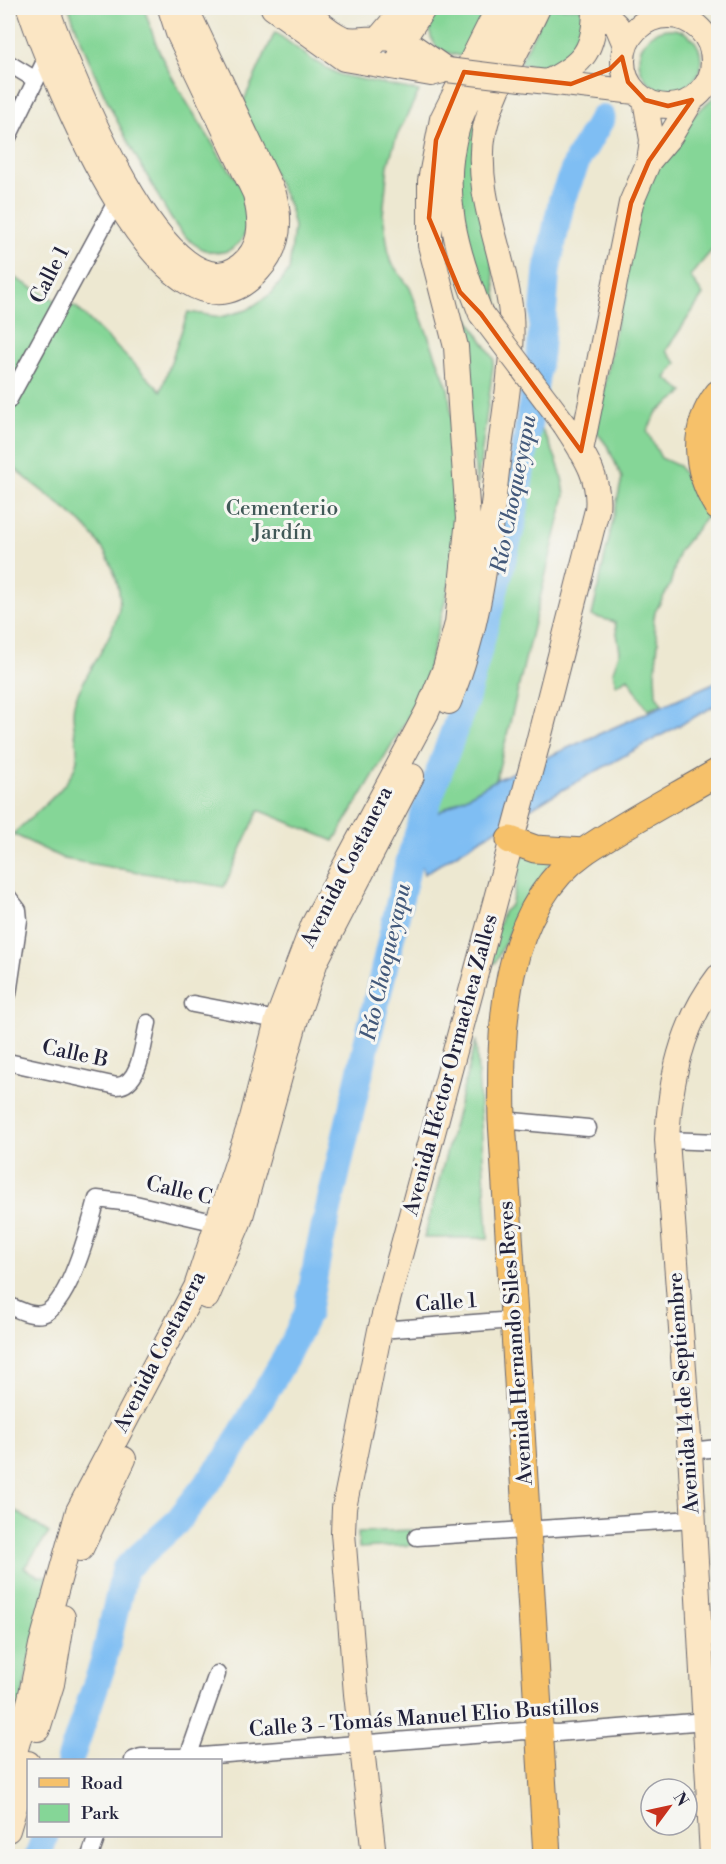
<svg xmlns="http://www.w3.org/2000/svg" width="726" height="1864" viewBox="0 0 726 1864" font-family="'Libre Bodoni',serif">
	<style>
		.green { fill: #85d697; stroke: #547c69; stroke-width: 1.5 }
		.water { fill: #7fbef3; stroke: #507097; stroke-width: 1.5 }
		.lines { fill: none; stroke-linecap: round; stroke-linejoin: round }
		.river { stroke: #7fbef3; stroke-width: 27 }
		.street-casing { stroke: #696770; stroke-width: 19 }
		.secondary-casing { stroke: #696770; stroke-width: 26 }
		.primary-casing { stroke: #696770; stroke-width: 29 }
		.street { stroke: #fff; stroke-width: 16 }
		.secondary { stroke: #fbe6c4; stroke-width: 24 }
		.primary { stroke: #f6c16b; stroke-width: 27 }
		.secondary-bridge-casing { stroke: #696770; stroke-width: 26; stroke-linecap: butt }
		.secondary-bridge { stroke: #fbe6c4; stroke-width: 24 }
		.marked { fill: none; stroke: #de560e; stroke-width: 4.5; stroke-linejoin: round }
		.labels { text-anchor: middle; dominant-baseline: central; stroke-width: 6; stroke-linejoin: round; paint-order: stroke }
		.street-label { font-size: 21px; fill: #22223b; stroke: #f6f6f2 }
		.park-label { font-size: 21px; fill: #405857; stroke: #f6f6f2 }
		.water-label { font-size: 22px; font-style: italic; fill: #43597b; stroke: #f6f6f2 }
	</style>
	<rect width="100%" height="100%" fill="#f6f6f2"/>
	<filter id="ink" filterUnits="userSpaceOnUse"><feTurbulence type="fractalNoise" baseFrequency=".0167" numOctaves="2"/><feDisplacementMap in="SourceGraphic" scale="12" xChannelSelector="R" yChannelSelector="G"/><feConvolveMatrix kernelMatrix="1 2 1 2 8 2 1 2 1" color-interpolation-filters="sRGB"/></filter>
	<filter id="wash" filterUnits="userSpaceOnUse"><feTurbulence type="fractalNoise" baseFrequency=".008" numOctaves="4" result="noise"/><feDisplacementMap in="SourceGraphic" scale="24" xChannelSelector="R" yChannelSelector="G"/><feGaussianBlur stdDeviation="1.35" result="paint"/><feColorMatrix in="noise" values="0 0 0 0 0 0 0 0 0 0 0 0 0 0 0 0 0 1.4 0 .05"/><feComposite in="paint" operator="in"/></filter>
	<g filter="url(#wash)">
		<rect width="100%" height="100%" fill="#ede8d1"/>
		<!-- green -->
		<path class="green" d="M69,8H144C149,22 153,37 159,51C174,86 199,120 218,153C228,170 245,185 248,204C251,215 247,235 239,243C222,260 202,252 187,238C170,222 161,200 150,181C117,125 90,68 69,8Z
			M435,8H489L464,57L438,50L431,37L428,19Z
			M547,8H581C590,33 569,71 539,68C533,67 526,65 520,63Z
			M639 60a31 31 0 1 1 62 0a31 31 0 1 1-62 0Z
			M275,32L314,61L340,75L419,91L396,138L388,165L383,215L390,261L410,288L448,388L460,480L457,553L422,694L334,841L259,810L224,887L64,859L13,834C31,816 74,785 77,759C79,741 69,718 75,700C86,672 107,648 116,619C122,603 120,591 115,575C98,521 45,499 8,462V274L60,303L76,307L161,391L188,312L221,317L247,310L272,293L289,271L294,227L289,205L241,107Z
			M501,57L485,104L487,228L499,315C463,259 448,189 470,125C477,102 490,79 501,57Z
			M718,93V171L710,178L718,192V243L690,276L703,295L666,351L677,363L666,378L684,392L657,412L647,431L661,458L679,466L709,514L679,551L670,585L655,612L653,623L658,642L655,674L656,695L662,704L648,710L628,678L616,685L613,671L620,651L615,622L592,616L622,478L608,447L596,431L638,208L658,165L689,120Z
			M455,298L494,359L477,486Z
			M531,413C549,440 561,463 565,495L496,780L411,828C431,781 453,733 470,684C500,597 520,505 531,413Z
			M516,856L554,857L522,907L495,963L487,961L503,912L511,905L519,874L514,863Z
			M476,1040L488,1238H424Z
			M8,1506L49,1533L24,1568L39,1576H48L8,1762Z
			M412,1530L413,1545L359,1548L358,1532Z"/>
		<!-- water -->
		<path class="water" d="M718,681V704L546,799L424,874L411,828L496,780Z"/>
		<g class="lines">
			<!-- river -->
			<path class="river" d="M70,1760L102,1667L125,1569L176,1523L227,1458L286,1357L307,1314L319,1250L408,865L425,810L466,698L513,522L540,353L547,270L562,199L578,159L602,118
				M38,1856L45,1836"/>
		</g>
	</g>
	<g filter="url(#ink)">
		<g class="lines">
			<!-- street casing -->
			<g class="street-casing">
				<path id="street" d="M8,63L36,80
					M8,137L46,59
					M8,401L116,202
					M8,897L18,910L19,920L8,994
					M193,1004L277,1020
					M8,1062L117,1086C141,1085 143,1042 148,1023
					M502,1120L588,1128
					M667,1140L718,1142
					M8,1305C19,1310 35,1319 47,1312C71,1298 90,1225 97,1199L131,1203L217,1223
					M380,1330L514,1320
					M690,1451L718,1448
					M417,1537L693,1519
					M188,1757L217,1674
					M133,1760L141,1757H188L525,1731L557,1733L718,1720
					M90,1856L97,1836"/>
			</g>
			<!-- secondary casing -->
			<g class="secondary-casing">
				<path id="secondary" d="M29,8C48,65 167,377 259,270C279,248 282,222 274,194L186,8
					M47,8C63,54 172,342 247,259C264,240 260,216 255,194L178,33L170,8
					M273,8L344,59L431,74L447,70
					M301,8C314,17 328,32 343,38C360,44 400,28 401,51C401,58 397,62 391,65
					M599,8L617,26L625,45
					M623 61a45 45 0 1 1 90 0a45 45 0 1 1-90 0Z
					M400,44L414,47L447,70
					M400,44L424,8
					M373,45L404,8
					M521,79L635,92
					M547,82C584,64 595,49 595,8
					M645,100L652,140L649,161
					M481,314C457,254 438,191 458,126C472,85 498,46 519,8
					M581,451L631,203L649,161L671,135L692,100
					M449,702C482,623 489,538 499,454C505,411 514,357 511,314C505,253 473,194 484,132C493,89 520,47 538,8
					M207,1297L240,1220L297,1016L316,961L412,776
					M81,1549L124,1459
					M38,1729L52,1684L63,1617
					M8,1777L30,1699L41,1645L78,1511L196,1287L252,1118L277,1020L313,925L427,712L445,668L457,623L468,519L456,347L430,245V181L442,119L498,8
					M8,1830L28,1763
					M374,1856L356,1694L343,1533L344,1508L380,1330L537,746L597,510C601,476 582,452 565,425
					M712,1856L690,1451L667,1140C670,1081 681,1025 718,977"/>
			</g>
			<!-- primary casing -->
			<g class="primary-casing">
				<path id="primary" d="M718,394C691,429 696,471 718,507
					M510,840L535,849L584,852
					M547,1856L502,1120C500,1029 501,910 585,851C627,822 674,798 718,772"/>
			</g>
			<!-- street -->
			<use href="#street" class="street"/>
			<!-- secondary -->
			<use href="#secondary" class="secondary"/>
			<!-- primary -->
			<use href="#primary" class="primary"/>
			<!-- secondary-bridge casing -->
			<g class="secondary-bridge-casing">
				<path id="secondary-bridge" d="M447,70L521,79
					M481,314L565,425"/>
			</g>
			<!-- secondary-bridge -->
			<use href="#secondary-bridge" class="secondary-bridge"/>
		</g>
	</g>
	<!-- marked area -->
	<path class="marked" d="M622,57L628,82L645,100L668,106L692,100L649,161L631,203L581,451L481,314L460,292L429,218L436,140L464,72L571,84L610,69Z"/>
	<g class="labels">
		<!-- street labels -->
		<g class="street-label">
			<text transform="translate(50 275) rotate(-63)">Calle 1</text>
			<text transform="translate(347 867) rotate(-63)">Avenida Costanera</text>
			<text transform="translate(75 1054) rotate(12)">Calle B</text>
			<text transform="translate(451 1065) rotate(-75)">Avenida Héctor Ormachea Zalles</text>
			<text transform="translate(179 1191) rotate(13)">Calle C</text>
			<text transform="translate(446 1303) rotate(-4)">Calle 1</text>
			<text transform="translate(516 1343) rotate(-94)">Avenida Hernando Siles Reyes</text>
			<text transform="translate(160 1352) rotate(-63)">Avenida Costanera</text>
			<text transform="translate(684 1393) rotate(-94)">Avenida 14 de Septiembre</text>
			<text transform="translate(424 1718) rotate(-4)">Calle 3 - Tomás Manuel Elio Bustillos</text>
		</g>
		<!-- park labels -->
		<g class="park-label">
			<text x="282" y="509">Cementerio<tspan x="282" dy="24">Jardín</tspan></text>
		</g>
		<!-- water labels -->
		<g class="water-label">
			<text transform="translate(514 494) rotate(-79)">Río Choqueyapu</text>
			<text transform="translate(386 962) rotate(-77)">Río Choqueyapu</text>
		</g>
	</g>
	<!-- margin -->
	<rect width="726" height="1864" fill="none" stroke="#f6f6f2" stroke-width="30"/>
	<!-- legend -->
	<rect x="27" y="1759" width="195" height="78" fill="#f6f6f2" stroke="#a1a1a9" stroke-width="1.5"/>
	<rect x="39" y="1778" width="30" height="9" fill="#f6c16b" stroke="#a1a1a9" stroke-width="1.5"/>
	<text x="81" y="1789" font-size="18" fill="#22223b">Road</text>
	<rect x="39" y="1804" width="30" height="18" fill="#85d697" stroke="#a1a1a9" stroke-width="1.5"/>
	<text x="81" y="1819" font-size="18" fill="#22223b">Park</text>
	<!-- north arrow -->
	<g transform="translate(669 1807) rotate(57)"><circle r="28" fill="#f6f6f2" stroke="#a1a1a9" stroke-width="1.5"/>
	<path d="M0-4.5L10 22L0 15L-10 22Z" fill="#c8321e"/>
	<text y="-9" font-size="16" font-weight="bold" text-anchor="middle" fill="#22223b">N</text>
	</g>
</svg>
